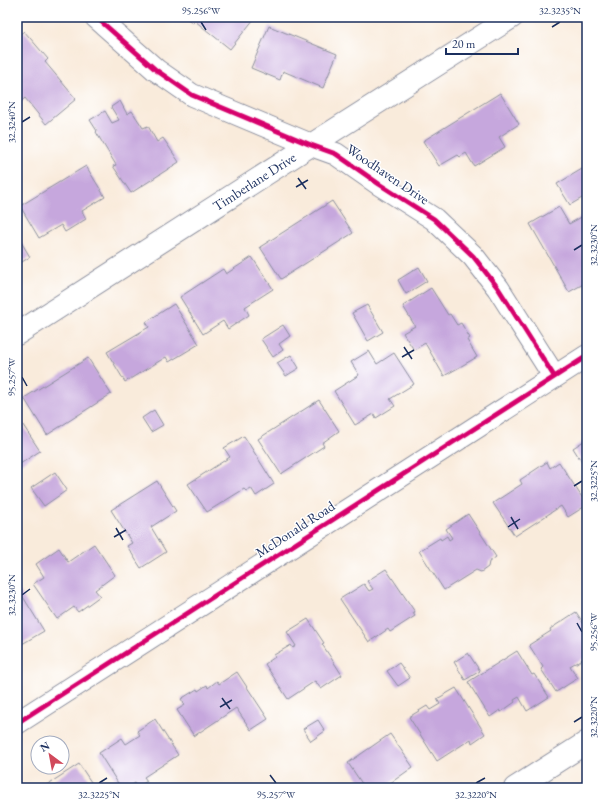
<svg xmlns="http://www.w3.org/2000/svg" width="604" height="805" viewBox="0 0 604 805" font-family="'EB Garamond',serif">
	<style>
		.building { fill: #c6a7dd }
		.lines { fill: none; stroke-linecap: round; stroke-linejoin: round }
		.minor-casing { stroke: #8a8d9c; stroke-width: 24 }
		.tertiary-casing { stroke: #8a8d9c; stroke-width: 24 }
		.minor { stroke: #fff; stroke-width: 22 }
		.tertiary { stroke: #fff; stroke-width: 22 }
		.cycleway-casing { stroke: #fff; stroke-width: 8 }
		.cycleway { stroke: #d6006c; stroke-width: 5 }
		.ticks { fill: none; stroke: #1b2f5e; stroke-width: 1.5 }
		.labels { text-anchor: middle; dominant-baseline: central; stroke-width: 3; stroke-linejoin: round; paint-order: stroke }
		.street-label { font-size: 14px; fill: #1b2f5e; stroke: #fff }
		.neatline { fill: none; stroke: #1b2f5e; stroke-width: 1.5 }
		.ticks-label { font-size: 10px; text-anchor: middle; fill: #1b2f5e }
	</style>
	<rect width="100%" height="100%" fill="#fff"/>
	<filter id="ink" filterUnits="userSpaceOnUse"><feTurbulence type="fractalNoise" baseFrequency=".025" numOctaves="2"/><feDisplacementMap in="SourceGraphic" scale="8" xChannelSelector="R" yChannelSelector="G"/><feConvolveMatrix kernelMatrix="1 2 1 2 8 2 1 2 1" color-interpolation-filters="sRGB"/></filter>
	<filter id="wash" filterUnits="userSpaceOnUse"><feTurbulence type="fractalNoise" baseFrequency=".012" numOctaves="4" result="noise"/><feDisplacementMap in="SourceGraphic" scale="16" xChannelSelector="R" yChannelSelector="G"/><feGaussianBlur stdDeviation="0.9" result="paint"/><feColorMatrix in="noise" values="0 0 0 0 0 0 0 0 0 0 0 0 0 0 0 0 0 1.4 0 .05"/><feComposite in="paint" operator="in"/></filter>
	<g filter="url(#wash)">
		<rect width="100%" height="100%" fill="#f9ebdb"/>
		<g id="blocks">
			<!-- building -->
			<path class="building" d="M185,17H251L254,19L230,49L195,21L193,23Z
				M269,26L337,54L323,88L283,71L280,80L251,68Z
				M24,31L48,59L45,62L76,99L46,124L25,98L17,105V37Z
				M500,93L519,124L499,137L505,147L474,166L466,153L460,157L458,155L439,166L423,141Z
				M120,101L127,114L132,111L143,128L148,126L157,142L163,138L179,162L131,193L113,166L116,165L96,132L97,131L90,120L105,111L112,123L119,120L111,107Z
				M86,166L105,197L82,211L86,219L65,232L61,225L39,238L20,206Z
				M582,169L587,176V195L570,205L557,184Z
				M332,201L353,233L281,279L260,247Z
				M559,207L569,224L585,215L587,218V282L569,292L530,224Z
				M17,235L30,257L17,265Z
				M252,257L273,289L245,307L249,315L228,329L223,321L203,334L180,297L223,269L226,274Z
				M419,267L427,281L406,294L398,280Z
				M431,288L448,315L450,314L457,325L461,323L470,338L467,340L477,357L444,376L425,343L414,350L403,333L415,326L403,306Z
				M174,304L199,344L169,362L166,357L125,382L107,352L149,327L146,322Z
				M367,305L383,332L368,341L352,313Z
				M283,325L290,336L279,344L283,350L273,357L261,339Z
				M369,351L377,364L394,353L414,384L390,399L395,406L376,418L374,414L355,425L334,391L359,375L351,362Z
				M291,355L299,368L286,376L277,363Z
				M88,358L111,394L47,435L24,398Z
				M319,400L339,431L322,443L324,446L281,474L258,439Z
				M154,410L163,425L151,432L142,418Z
				M17,416L40,451L20,464L17,459Z
				M244,436L274,484L256,496L251,488L246,491L244,489L207,512L188,484L230,457L224,448Z
				M587,439V470L573,448Z
				M547,462L550,468L559,462L587,505L568,517L561,506L515,536L493,503L522,484L520,480Z
				M55,472L67,490L44,506L31,488Z
				M157,481L176,511L151,527L166,552L141,568L127,546L132,543L111,510Z
				M468,514L496,557L489,562L488,567L481,572L476,570L444,590L419,551L440,538L441,540L447,536L449,540L452,538L446,529Z
				M94,544L115,575L95,590L100,596L78,612L74,607L57,619L33,584L44,577L36,564L59,548L68,562Z
				M386,569L415,612L413,613L415,616L390,632L388,629L369,642L340,599L364,584L369,591L373,589L367,581Z
				M17,587L44,631L17,647Z
				M576,612L587,629V656L575,664V663L570,666L578,678L556,692L541,669L543,667L529,645L551,631L550,629Z
				M308,619L324,643L322,644L342,675L321,689L315,681L288,699L265,664L275,657L274,655L291,645L293,648L296,646L287,632Z
				M517,651L532,675L534,674L549,697L527,711L519,697L514,700L515,702L501,712L500,710L490,717L468,682Z
				M468,653L480,671L465,680L454,662Z
				M399,663L410,678L398,686L387,671Z
				M237,672L268,719L251,730L236,708L194,736L177,710L185,705L181,699L197,689L198,691L207,685L208,688L217,681L219,684Z
				M456,688L485,734L472,743L471,739L437,761L409,717L427,706L430,710L440,704L437,699Z
				M155,719L178,755L144,777L147,781L138,787L135,783L128,788H121L99,753L122,738L126,744L140,735L137,731Z
				M318,720L325,731L311,741L303,729Z
				M390,734L413,767L389,784L392,788H365L348,763Z
				M79,764L95,788H42Z"/>
		</g>
	</g>
	<g filter="url(#ink)">
		<use href="#blocks" fill-opacity="0" stroke="#8a8d9c" stroke-width="1"/>
		<g class="lines">
			<!-- minor casing -->
			<g class="minor-casing">
				<g id="minor">
					<path d="M96,17L156,70L192,95L311,145L336,154L379,184L434,219L473,256L498,288L554,376"/>
					<path id="s1" d="M17,334L311,145L512,17"/>
					<path d="M515,788L587,742"/>
				</g>
			</g>
			<!-- tertiary casing -->
			<g class="tertiary-casing">
				<path id="tertiary" d="M17,723L587,356"/>
			</g>
			<!-- minor -->
			<use href="#minor" class="minor"/>
			<!-- tertiary -->
			<use href="#tertiary" class="tertiary"/>
			<!-- cycleway casing -->
			<g class="cycleway-casing">
				<path id="cycleway" d="M96,17L156,70L192,95L311,145L336,154L379,184L434,219L473,256L498,288L554,376
					M17,723L587,356"/>
			</g>
			<!-- cycleway -->
			<use href="#cycleway" class="cycleway"/>
		</g>
	</g>
	<!-- ticks -->
	<path class="ticks" d="M201,22L206,30M552,27L560,22M22,122L30,117M298,178L306,189M296,187L308,180M574,250L582,245M404,347L412,359M402,357L414,350M22,377L27,386M574,486L582,481M511,517L518,529M508,527L520,519M116,528L123,540M114,537L126,530M22,595L30,589M577,623L582,632M222,698L230,709M220,707L232,700M574,722L582,717M270,775L276,783M99,783L107,778M476,783L485,778"/>
	<g class="labels">
		<!-- street labels -->
		<g class="street-label">
			<text transform="translate(388 174) rotate(34)">Woodhaven Drive</text>
			<text stroke="none"><textPath href="#s1" startOffset="282">Timberlane Drive</textPath></text>
			<text transform="translate(295 529) rotate(-33)">McDonald Road</text>
		</g>
	</g>
	<!-- margin -->
	<rect width="604" height="805" fill="none" stroke="#fff" stroke-width="44"/>
	<!-- north arrow -->
	<g transform="translate(50 755) rotate(328)"><circle r="19" fill="#ffffff" stroke="#a4acbf"/>
	<path d="M0-3L7 15L0 10L-7 15Z" fill="#d1495b"/>
	<text y="-6" font-size="11" font-weight="bold" text-anchor="middle" fill="#1b2f5e">N</text>
	</g>
	<!-- scale -->
	<path d="M446 48v6h72v-6" fill="none" stroke="#1b2f5e" stroke-width="2"/>
	<text x="452" y="48" font-size="12" fill="#1b2f5e" stroke="#ffffff" stroke-width="3" paint-order="stroke">20 m</text>
	<rect x="22" y="22" width="560" height="761" class="neatline"/>
	<g class="ticks-label">
		<text x="201" y="14">95.256°W</text>
		<text x="560" y="14">32.3235°N</text>
		<text transform="translate(11 122) rotate(-90)" y="4">32.3240°N</text>
		<text transform="translate(593 245) rotate(-90)" y="4">32.3230°N</text>
		<text transform="translate(11 377) rotate(-90)" y="4">95.257°W</text>
		<text transform="translate(593 481) rotate(-90)" y="4">32.3225°N</text>
		<text transform="translate(11 595) rotate(-90)" y="4">32.3230°N</text>
		<text transform="translate(593 632) rotate(-90)" y="4">95.256°W</text>
		<text transform="translate(593 717) rotate(-90)" y="4">32.3220°N</text>
		<text x="99" y="798">32.3225°N</text>
		<text x="276" y="798">95.257°W</text>
		<text x="476" y="798">32.3220°N</text>
	</g>
</svg>
